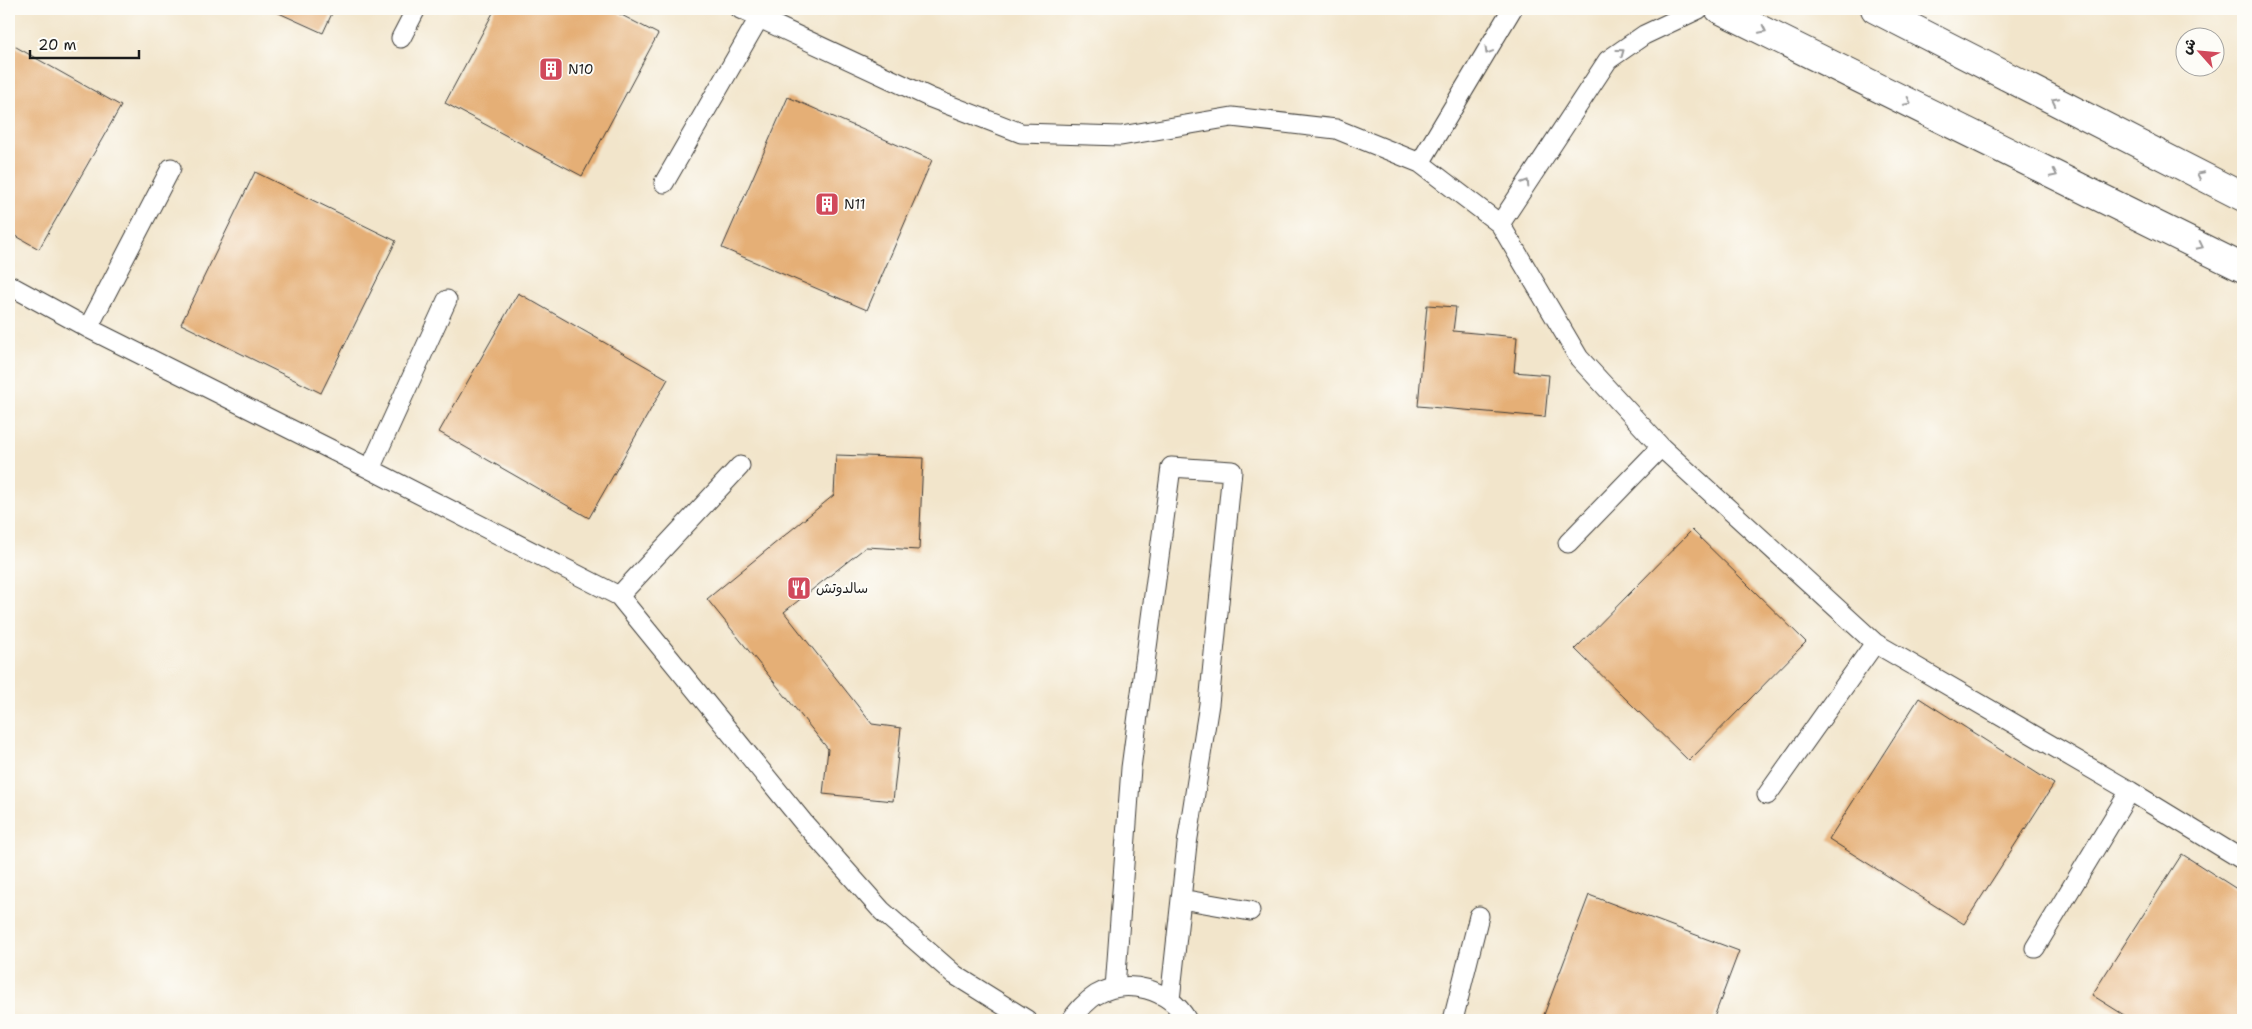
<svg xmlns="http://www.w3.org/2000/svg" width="2252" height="1029" viewBox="0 0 2252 1029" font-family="'Shantell Sans','Playpen Sans Arabic',sans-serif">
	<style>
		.building { fill: #e5af76 }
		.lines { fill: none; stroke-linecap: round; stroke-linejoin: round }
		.service-casing { stroke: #3c3a36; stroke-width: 21 }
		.tertiary-casing { stroke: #3c3a36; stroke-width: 30 }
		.service { stroke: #fff; stroke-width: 19 }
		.tertiary { stroke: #fff; stroke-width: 28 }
		.oneway { stroke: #999 }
		.labels { text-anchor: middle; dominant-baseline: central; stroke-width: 4; stroke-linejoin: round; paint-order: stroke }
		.poi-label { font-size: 14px; fill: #1c1c1c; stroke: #fdfcf7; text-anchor: start }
	</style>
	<rect width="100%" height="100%" fill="#fdfcf7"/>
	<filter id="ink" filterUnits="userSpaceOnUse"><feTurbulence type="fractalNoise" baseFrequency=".02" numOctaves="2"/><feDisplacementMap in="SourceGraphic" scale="10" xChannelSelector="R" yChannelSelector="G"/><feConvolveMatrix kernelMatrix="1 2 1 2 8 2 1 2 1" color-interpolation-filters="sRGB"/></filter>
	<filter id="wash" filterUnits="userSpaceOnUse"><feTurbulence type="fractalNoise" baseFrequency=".0096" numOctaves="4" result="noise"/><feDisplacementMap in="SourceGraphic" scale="20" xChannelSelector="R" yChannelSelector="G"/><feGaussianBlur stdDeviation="1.12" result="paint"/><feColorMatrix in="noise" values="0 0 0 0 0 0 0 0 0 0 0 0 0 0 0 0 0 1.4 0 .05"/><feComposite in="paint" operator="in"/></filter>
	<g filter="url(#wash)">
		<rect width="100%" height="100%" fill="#f2e5cb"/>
		<g id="blocks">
			<!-- building -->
			<path class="building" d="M270,9H334L323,33Z
				M495,9H610L658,34L582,176L445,103Z
				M9,43L121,106L39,249L9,232Z
				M788,97L932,160L867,310L722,248Z
				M255,172L396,241L321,393L181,324Z
				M518,293L668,379L589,518L439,432Z
				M1427,305L1456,307L1453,331L1517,337L1514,372L1549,375L1545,417L1418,406Z
				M836,455L923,458L919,550L866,547L784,612L872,724L901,728L893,801L823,794L828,749L707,599L834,495Z
				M1692,530L1806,642L1689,761L1575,649Z
				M1919,698L2054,784L1964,924L1829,839Z
				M2182,854L2243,893V1020H2132L2092,995Z
				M1589,895L1739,951L1713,1020H1542Z"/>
		</g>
	</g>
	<g filter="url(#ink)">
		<use href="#blocks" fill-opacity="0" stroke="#3c3a36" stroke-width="1"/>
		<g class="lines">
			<!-- service casing -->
			<g class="service-casing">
				<path id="service" d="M740,9L931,98L1021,133L1121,136L1232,117L1336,129L1420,163L1500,224L1579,358L1661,447L1875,643L2130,791L2243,860
					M401,38L416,9
					M1420,163L1512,9
					M664,183L759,18
					M1500,224L1608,60L1644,35L1699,9
					M9,285L88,328L370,469L619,596L803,822L882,911L955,975L1027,1020
					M88,328L171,168
					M370,469L447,300
					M1568,543L1661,447
					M619,596L740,466
					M1767,795L1875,643
					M1181,899L1250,911
					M2035,948L2130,791
					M1115,988L1131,768L1171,467L1232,471L1209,704L1187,844L1170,1000
					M1071,1020C1078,1011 1085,1002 1096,995C1127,977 1170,989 1187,1020
					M1453,1020L1479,916"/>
			</g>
			<!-- tertiary casing -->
			<g class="tertiary-casing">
				<path id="tertiary" d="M1719,9L2243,268
					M1875,9L2243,197"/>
			</g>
			<!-- service -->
			<use href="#service" class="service"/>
			<!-- tertiary -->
			<use href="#tertiary" class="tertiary"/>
		</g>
		<!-- one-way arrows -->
		<defs><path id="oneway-chevron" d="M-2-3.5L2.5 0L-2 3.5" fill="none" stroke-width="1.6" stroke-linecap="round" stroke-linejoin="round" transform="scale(1.25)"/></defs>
		<g class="oneway">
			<use href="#oneway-chevron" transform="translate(1763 30) rotate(26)"/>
			<use href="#oneway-chevron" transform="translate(1488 51) rotate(121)"/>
			<use href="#oneway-chevron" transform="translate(1621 52) rotate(-36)"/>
			<use href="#oneway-chevron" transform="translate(2055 101) rotate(-153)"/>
			<use href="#oneway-chevron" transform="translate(1908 102) rotate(26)"/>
			<use href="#oneway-chevron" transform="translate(2054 174) rotate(26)"/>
			<use href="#oneway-chevron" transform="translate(2200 175) rotate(-153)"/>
			<use href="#oneway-chevron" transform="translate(1526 183) rotate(-57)"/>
			<use href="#oneway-chevron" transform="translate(2200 246) rotate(26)"/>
		</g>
	</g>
	<!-- icons -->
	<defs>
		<g id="building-square" transform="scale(1.25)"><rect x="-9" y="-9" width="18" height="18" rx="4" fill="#d1495b" stroke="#fdfcf7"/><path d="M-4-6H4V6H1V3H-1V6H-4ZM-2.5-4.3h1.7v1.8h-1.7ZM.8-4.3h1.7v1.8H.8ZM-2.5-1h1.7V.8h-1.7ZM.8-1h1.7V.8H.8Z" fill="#fff"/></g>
		<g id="restaurant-square" transform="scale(1.25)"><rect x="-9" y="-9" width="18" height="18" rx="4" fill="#d1495b" stroke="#fdfcf7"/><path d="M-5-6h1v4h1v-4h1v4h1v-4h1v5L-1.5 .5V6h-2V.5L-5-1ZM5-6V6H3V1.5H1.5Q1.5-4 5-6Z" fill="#fff"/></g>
	</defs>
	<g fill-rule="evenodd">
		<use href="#building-square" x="551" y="69"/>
		<use href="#building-square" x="827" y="204"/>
		<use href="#restaurant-square" x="799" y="588"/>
	</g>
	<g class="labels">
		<!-- poi labels -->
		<g class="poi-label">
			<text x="568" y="69">N10</text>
			<text x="844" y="204">N11</text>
			<text x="816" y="588">سالدوتش</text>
		</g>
	</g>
	<!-- margin -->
	<rect width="2252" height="1029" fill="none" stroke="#fdfcf7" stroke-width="30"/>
	<!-- north arrow -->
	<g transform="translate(2200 52) rotate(297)"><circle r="24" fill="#fdfcf7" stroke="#a3a29f"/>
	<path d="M0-4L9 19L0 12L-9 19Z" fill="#d1495b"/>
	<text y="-8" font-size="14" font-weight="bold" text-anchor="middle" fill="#1c1c1c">ش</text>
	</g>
	<!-- scale -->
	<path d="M30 50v8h109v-8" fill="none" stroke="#1c1c1c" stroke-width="2.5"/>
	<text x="38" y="50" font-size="15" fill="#1c1c1c" stroke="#fdfcf7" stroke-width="4" paint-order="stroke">20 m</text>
</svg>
